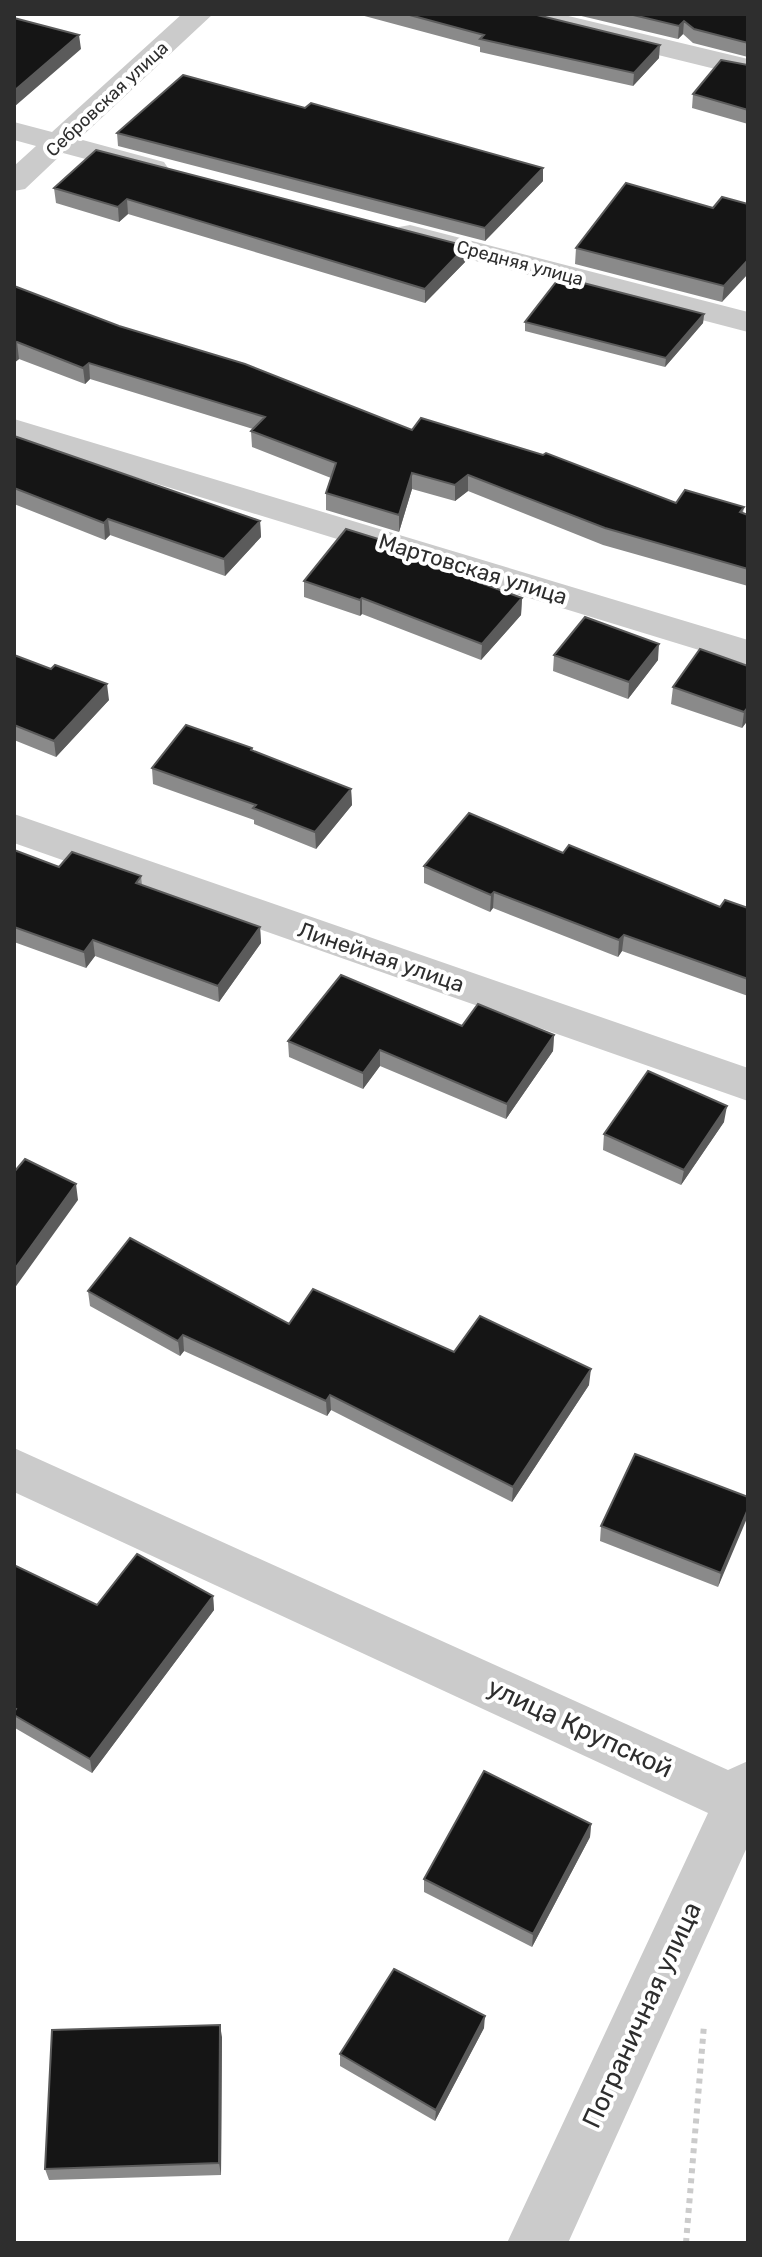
<svg xmlns="http://www.w3.org/2000/svg" width="762" height="2257" viewBox="0 0 762 2257" font-family="Rubik,sans-serif">
	<style>
		.lines { fill: none; stroke-linecap: round; stroke-linejoin: round }
		.path { stroke: #cbcbcb; stroke-width: 6; stroke-dasharray: 5 5; stroke-linecap: butt }
		.minor { fill: #cbcbcb; fill-rule: evenodd }
		.wall { fill: #8a8a8a }
		.shaded-wall { fill: #5b5b5b }
		.building { fill: #151515; stroke: #5b5b5b; stroke-width: 2 }
		.labels { text-anchor: middle; dominant-baseline: central; stroke-width: 8; stroke-linejoin: round; paint-order: stroke }
		.far-street-label { font-size: 18px; fill: #2e2e2e; stroke: #fff }
		.street-label { font-size: 22px; fill: #2e2e2e; stroke: #fff }
		.near-street-label { font-size: 26px; fill: #2e2e2e; stroke: #fff }
	</style>
	<rect width="100%" height="100%" fill="#fff"/>
	<g class="lines">
		<!-- path -->
		<path class="path" d="M686,2243L704,2025"/>
		<!-- minor -->
		<path class="minor" d="M182,14H213L79,139L164,162L168,168L164,174L153,177L63,153L25,189L14,191V166L36,146L14,140V122L52,132Z
			M511,14H560L748,59V77L515,20Z
			M410,225L748,312V332L399,241L394,234L399,227Z
			M14,419L748,640V665L14,440Z
			M14,814L748,1068V1101L14,843Z
			M14,1448L728,1770L748,1761V1845L568,2243H507L708,1813L14,1492Z"/>
	</g>
	<!-- wall -->
	<path class="wall" d="M357,14H533L659,58L633,86L480,52V47Z
		M573,14H748V57L693,43L683,34L678,39Z
		M748,65V124L692,108L693,94Z
		M305,108L543,181L485,241L118,146L117,133Z
		M96,150L466,261L425,303L128,214L119,222L56,203L54,188Z
		M748,204L722,302L575,264L576,248Z
		M14,286L119,326L412,430L676,503L744,507L743,513L748,515V586L603,545L468,491L455,501L412,489L399,532L326,510V493L331,478L252,447L251,431L253,429L90,379L85,384L19,359L14,363Z
		M704,314L703,323L665,367L525,331V322Z
		M14,436L260,521L261,537L225,576L110,535L105,540L14,504Z
		M404,547V555L522,598L521,615L481,660L362,614L360,616L304,597V581Z
		M14,655L109,700L56,757L14,740Z
		M554,655L658,660L628,699L553,671Z
		M748,666V720L742,728L671,704L673,687Z
		M252,748V751L351,789L352,805L316,849L254,824V820L153,784L152,768Z
		M14,850L59,867L141,876L142,885L260,927L261,943L219,1002L95,956L86,968L14,942Z
		M563,853L720,907L748,908V996L622,951L618,957L493,908L490,912L424,883V866Z
		M462,1026L554,1035L553,1051L506,1119L380,1066L363,1089L289,1057L288,1041Z
		M724,1122L681,1185L603,1150L604,1134Z
		M88,1291L454,1352L589,1385L512,1502L331,1410L327,1416L184,1351L180,1356L90,1306Z
		M748,1497L718,1587L600,1541L601,1526Z
		M14,1565L97,1605L213,1596L214,1610L92,1773L15,1728L14,1723Z
		M591,1824L590,1837L532,1947L424,1892V1879Z
		M484,2028L435,2121L340,2066V2054Z
		M222,2037L221,2175L49,2180L45,2169Z"/>
	<!-- shaded-wall -->
	<path class="shaded-wall" d="M684,21L683,34L678,39L679,26Z
		M79,35L81,49L14,107V91Z
		M660,45L659,58L633,86L634,73Z
		M543,168V181L485,241V228Z
		M127,199L128,214L119,222L118,207Z
		M466,246V261L425,303V289Z
		M748,260V274L722,302L724,286Z
		M704,314L703,323L665,367L666,358Z
		M17,342L19,359L14,363V345Z
		M89,363L90,379L85,384L83,368Z
		M412,473V489L399,532V515Z
		M468,475V491L455,501V485Z
		M108,519L110,535L105,540L104,523Z
		M260,521L261,537L225,576L224,559Z
		M362,598V614L360,616V600Z
		M522,598L521,615L481,660L482,644Z
		M659,644L658,660L628,699L629,682Z
		M107,684L109,700L56,757L54,741Z
		M748,707V720L742,728L744,712Z
		M351,789L352,805L316,849L315,832Z
		M494,892L493,908L490,912L491,895Z
		M260,927L261,943L219,1002L218,986Z
		M624,935L622,951L618,957L619,940Z
		M93,940L95,956L86,968L84,952Z
		M554,1035L553,1051L506,1119L507,1104Z
		M380,1050V1066L363,1089V1073Z
		M727,1106L724,1122L681,1185L684,1170Z
		M76,1184L78,1200L14,1289V1270Z
		M183,1335L184,1351L180,1356L178,1341Z
		M591,1369L589,1385L512,1502L513,1487Z
		M330,1395L331,1410L327,1416L326,1401Z
		M748,1509V1516L718,1587L721,1573Z
		M213,1596L214,1610L92,1773L90,1759Z
		M591,1824L590,1837L532,1947L533,1934Z
		M485,2016L484,2028L435,2121L436,2110Z
		M220,2025L222,2037L221,2175L219,2163Z"/>
	<!-- building -->
	<path class="building" d="M406,14H533L660,45L634,73L480,39L484,35Z
		M629,14H748V43L694,29L684,21L679,26Z
		M14,18L79,35L14,91Z
		M721,60L748,65V110L693,94Z
		M183,75L305,108L311,103L543,168L485,228L117,133Z
		M96,150L466,246L425,289L127,199L118,207L54,188Z
		M626,183L713,208L722,197L748,204V260L724,286L576,248Z
		M560,277L704,314L666,358L525,322Z
		M14,286L119,326L245,364L412,430L421,418L543,455L546,453L676,503L685,490L744,507L740,512L748,515V569L605,528L468,475L455,485L412,473L399,515L326,493L336,463L251,431L265,417L89,363L83,368L17,342L14,345Z
		M14,436L260,521L224,559L108,519L104,523L14,488Z
		M346,529L404,547L399,553L522,598L482,644L362,598L360,600L304,581Z
		M585,617L659,644L629,682L554,655Z
		M700,649L748,666V707L744,712L673,687Z
		M14,655L51,669L55,665L107,684L54,741L14,725Z
		M186,725L252,748L251,750L351,789L315,832L253,808L256,805L152,768Z
		M469,813L563,853L569,845L720,907L725,900L748,908V979L624,935L619,940L494,892L491,895L424,866Z
		M14,850L59,867L72,852L141,876L136,883L260,927L218,986L93,940L84,952L14,927Z
		M341,975L462,1026L478,1004L554,1035L507,1104L380,1050L363,1073L288,1041Z
		M648,1071L727,1106L684,1170L604,1134Z
		M25,1159L76,1184L14,1270V1172Z
		M130,1238L289,1324L313,1289L454,1352L480,1316L591,1369L513,1487L330,1395L326,1401L183,1335L178,1341L88,1291Z
		M635,1454L748,1497V1509L721,1573L601,1526Z
		M137,1554L213,1596L90,1759L14,1715V1712L16,1709L14,1708V1565L97,1605Z
		M484,1771L591,1824L533,1934L424,1879Z
		M394,1969L485,2016L436,2110L340,2054Z
		M220,2025L219,2163L45,2169L52,2030Z"/>
	<g class="labels">
		<!-- far-street labels -->
		<g class="far-street-label">
			<text transform="translate(107 99) rotate(-43)">Себровская улица</text>
			<text transform="translate(520 263) rotate(15)">Средняя улица</text>
		</g>
		<!-- street labels -->
		<g class="street-label">
			<text transform="translate(473 569) rotate(17)">Мартовская улица</text>
			<text transform="translate(381 957) rotate(19)">Линейная улица</text>
		</g>
		<!-- near-street labels -->
		<g class="near-street-label">
			<text transform="translate(580 1728) rotate(25)">улица Крупской</text>
			<text transform="translate(642 2015) rotate(-65)">Пограничная улица</text>
		</g>
	</g>
	<!-- border -->
	<rect width="762" height="2257" fill="none" stroke="#2e2e2e" stroke-width="32"/>
</svg>
